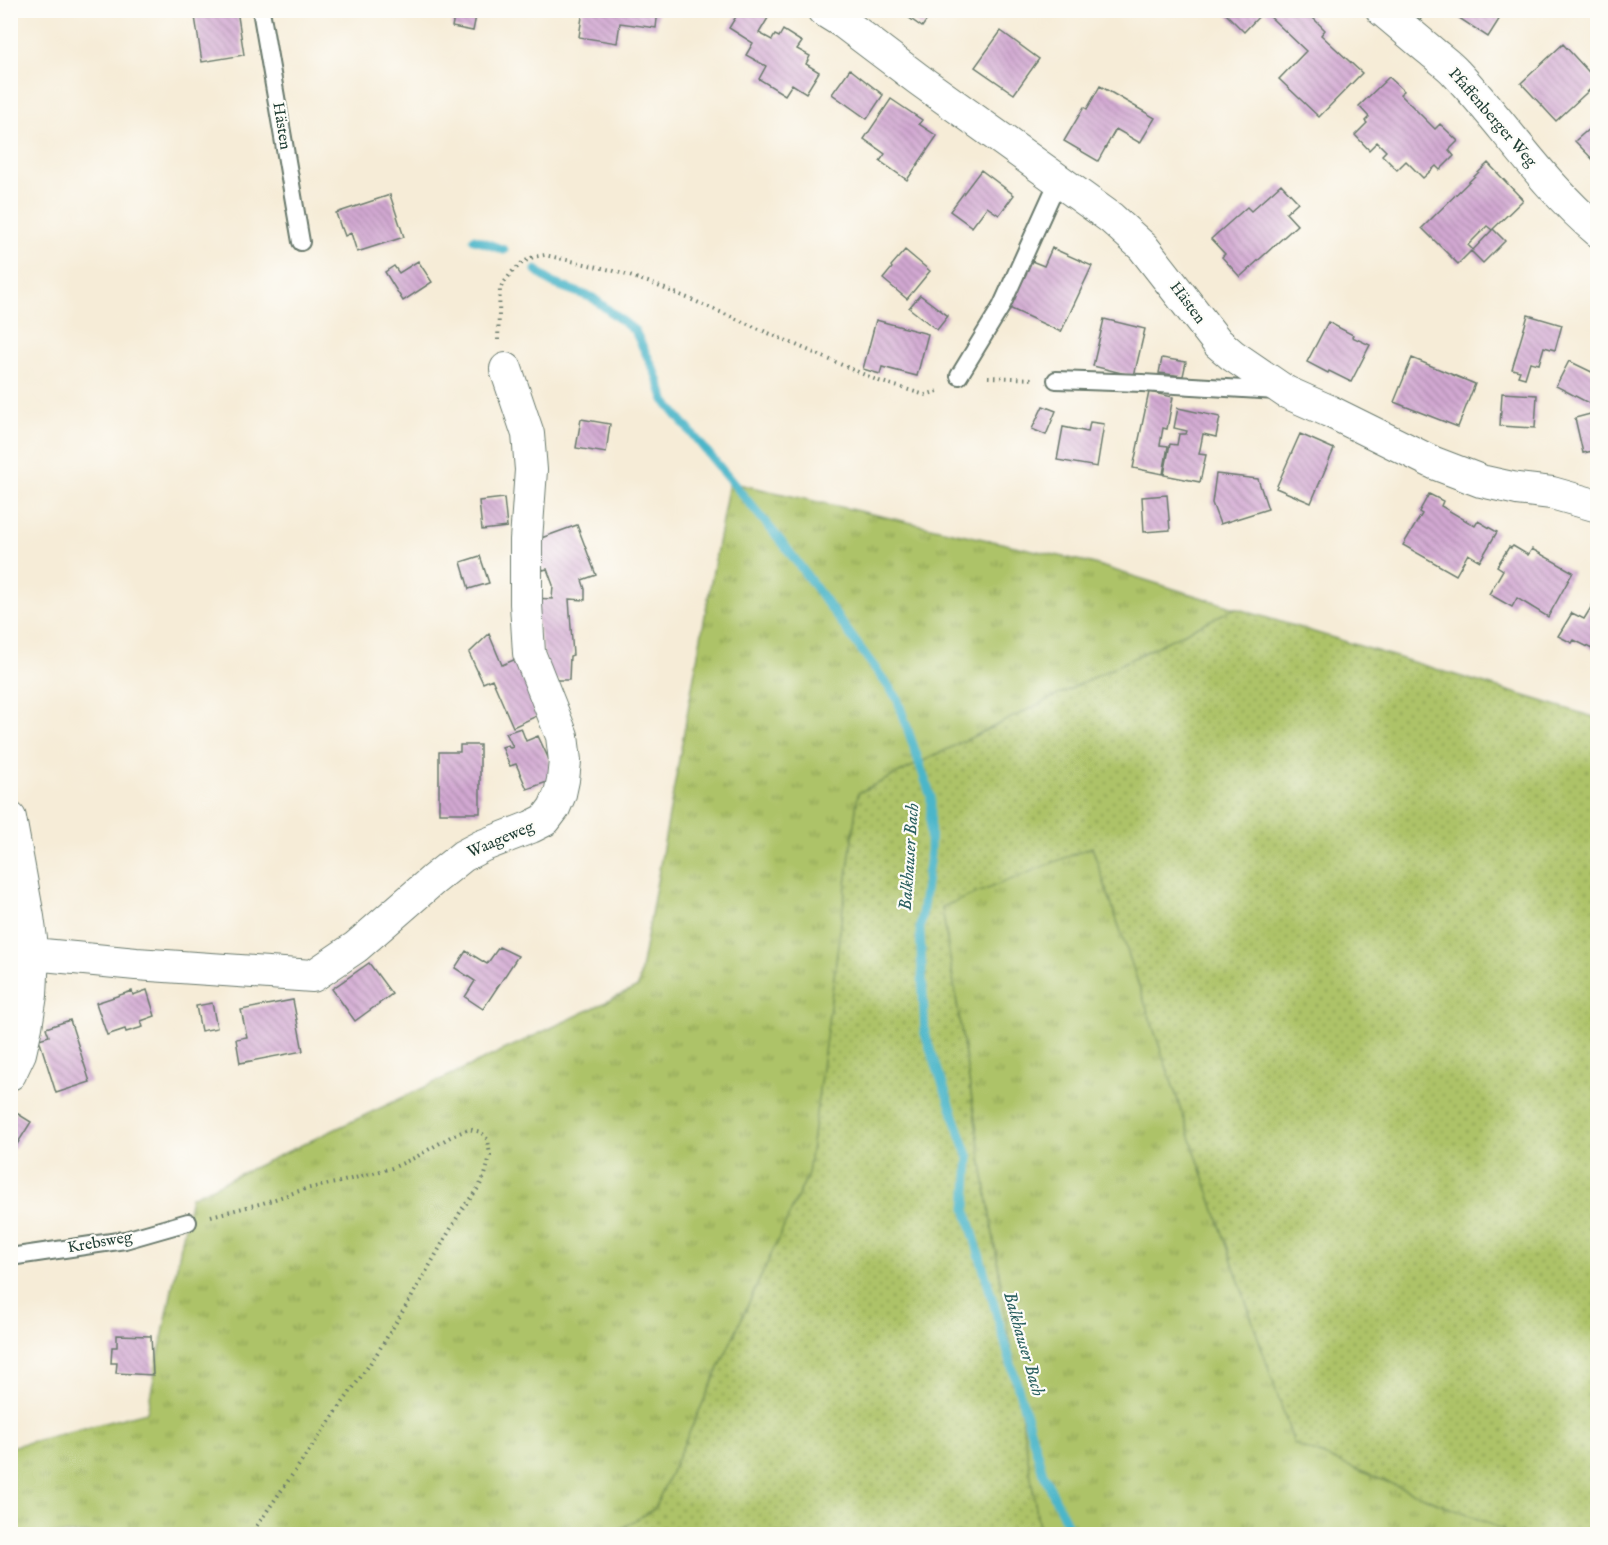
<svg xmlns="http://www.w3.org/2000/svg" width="1608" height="1545" viewBox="0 0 1608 1545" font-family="'IM FELL English',serif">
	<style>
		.grass { fill: url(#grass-dots); stroke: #66804e; stroke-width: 1.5 }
		.park { fill: url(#park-tufts); stroke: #66804e; stroke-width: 1.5 }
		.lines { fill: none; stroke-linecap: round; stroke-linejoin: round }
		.stream { stroke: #4cb6c9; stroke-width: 9 }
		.building { fill: url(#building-back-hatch); fill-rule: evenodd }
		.service-casing { stroke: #6a7a6d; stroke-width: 20 }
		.minor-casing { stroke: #6a7a6d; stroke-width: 34 }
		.path { stroke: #6a7a6d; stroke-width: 4; stroke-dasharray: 1.5 4.5; stroke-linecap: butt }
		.service { stroke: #fff; stroke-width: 16 }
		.minor { stroke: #fff; stroke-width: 32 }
		.labels { text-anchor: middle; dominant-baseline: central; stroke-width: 4.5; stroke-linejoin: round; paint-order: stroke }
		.street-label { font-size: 16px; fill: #1f3d34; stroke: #fdfcf7 }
		.water-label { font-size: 18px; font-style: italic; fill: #2c6161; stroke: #fdfcf7 }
	</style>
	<defs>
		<pattern id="grass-dots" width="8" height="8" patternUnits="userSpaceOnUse" patternTransform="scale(1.5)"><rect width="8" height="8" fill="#adc367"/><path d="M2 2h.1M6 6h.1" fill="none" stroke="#8ca056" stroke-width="1.8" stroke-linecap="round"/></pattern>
		<pattern id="park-tufts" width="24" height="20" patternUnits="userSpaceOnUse" patternTransform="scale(1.5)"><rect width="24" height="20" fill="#adc367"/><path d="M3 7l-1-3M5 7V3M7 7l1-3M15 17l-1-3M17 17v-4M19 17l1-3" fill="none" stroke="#8ca056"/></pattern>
		<pattern id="building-back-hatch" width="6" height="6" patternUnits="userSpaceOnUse" patternTransform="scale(1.5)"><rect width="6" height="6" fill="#d2a8d2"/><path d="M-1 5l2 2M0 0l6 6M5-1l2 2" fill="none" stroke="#aa8aab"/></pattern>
	</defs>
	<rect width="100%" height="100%" fill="#fdfcf7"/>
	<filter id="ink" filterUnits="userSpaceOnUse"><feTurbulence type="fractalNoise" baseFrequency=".0167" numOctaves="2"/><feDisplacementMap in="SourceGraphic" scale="12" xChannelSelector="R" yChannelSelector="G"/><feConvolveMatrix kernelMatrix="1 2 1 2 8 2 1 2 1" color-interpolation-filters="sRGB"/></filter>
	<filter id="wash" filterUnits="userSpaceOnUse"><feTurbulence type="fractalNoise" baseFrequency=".008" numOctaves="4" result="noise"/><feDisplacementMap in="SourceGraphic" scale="24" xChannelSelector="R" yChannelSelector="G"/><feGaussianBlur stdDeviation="1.35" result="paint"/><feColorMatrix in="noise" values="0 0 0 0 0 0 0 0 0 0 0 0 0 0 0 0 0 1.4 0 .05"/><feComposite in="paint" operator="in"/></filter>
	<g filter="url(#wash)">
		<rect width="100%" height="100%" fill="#f6ecd7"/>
		<!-- grass -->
		<path class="grass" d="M1235,608L1597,718V1534H1505L1502,1529L1294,1444L1092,847L942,908L1040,1534H612L654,1509L808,1174L858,793Z"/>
		<!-- park -->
		<path class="park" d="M729,482L1091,563L1235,608L858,793L808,1174L654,1509L612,1534H11L10,1447L147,1412L191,1197L638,987Z
			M1092,847L1294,1444L1502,1529L1505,1534H1040L942,907Z"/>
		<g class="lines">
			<!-- stream -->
			<path class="stream" d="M474,239L504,250
				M536,270L552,283L593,298L635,331L656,374L665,401L785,546L897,698L931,797L930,855L920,929L925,1034L969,1158L966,1209L1043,1473L1072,1534"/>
		</g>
		<g id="blocks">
			<!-- building -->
			<path class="building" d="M194,10H237L244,55L202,62Z
				M583,10H658L656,28L620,23L617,43L579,37Z
				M740,10H755L768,18L759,33L772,40L775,35L779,37L783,30L802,42L797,49L810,56L806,64L819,72L806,93L792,84L785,95L759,79L766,66L746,55L753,43L729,28Z
				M908,10H934L922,27L908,17L911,13Z
				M1222,10H1305L1325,30L1321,35L1362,73L1319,117L1279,79L1306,51L1264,11L1244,32Z
				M1410,10H1427L1420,20Z
				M1447,10H1505L1488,37Z
				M455,12L476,16L473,31L452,27Z
				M1001,31L1039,59L1014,94L975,67Z
				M1563,44L1598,82L1556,121L1521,83Z
				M850,69L883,95L867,119L832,94Z
				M1389,77L1404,91L1400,94L1435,129L1440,124L1458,141L1449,150L1454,156L1440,170L1436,166L1423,178L1406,161L1397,170L1382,155L1386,151L1377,142L1369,150L1355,135L1367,123L1365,121L1369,117L1359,106Z
				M1100,86L1155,118L1140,143L1116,129L1098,161L1064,141L1084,107L1087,109Z
				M891,99L922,120L919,124L937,136L907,180L880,161L885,154L864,139Z
				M1598,121V165L1575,141Z
				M1488,163L1523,200L1493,229L1505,241L1483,263L1471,251L1458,264L1422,228ZM1487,226L1492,230L1473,250L1468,245Z
				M981,170L1014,195L999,215L987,207L972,227L950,211Z
				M1281,184L1298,202L1286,213L1297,225L1240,277L1222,257L1225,254L1211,239L1247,207L1251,211Z
				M390,195L404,237L357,252L351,233L345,236L342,228H341L336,213Z
				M1052,248L1092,266L1061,332L1007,307L1029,260L1044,266Z
				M905,250L930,271L907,299L883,279L892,268L891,266Z
				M418,261L432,282L403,301L385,272L394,266L399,273Z
				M920,295L948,316L937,330L909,308Z
				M1528,315L1562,325L1555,350L1544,347L1539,364L1530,362L1525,378L1518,376L1520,371L1512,369Z
				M1104,319L1145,329L1134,376L1093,366Z
				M876,320L928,334L917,376L882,367L880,374L863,369Z
				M1328,322L1353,335L1352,337L1370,345L1351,382L1329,371L1328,373L1307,362Z
				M1162,358L1186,362L1183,376L1159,373Z
				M1412,358L1475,384L1458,427L1394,402Z
				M1569,361L1598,375V408L1556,386Z
				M1149,392L1173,397L1167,429L1163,428L1160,445L1168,446L1163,474L1133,468Z
				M1502,393L1537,395L1535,428L1500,426Z
				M1043,406L1056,411L1046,435L1032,429Z
				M1178,408L1220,417L1216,437L1203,434L1199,454L1206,455L1200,482L1164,475L1170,444L1177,445L1179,434H1186L1187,431L1174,428Z
				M1598,412V450L1583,453L1575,418Z
				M581,419L610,424L606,453L576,448Z
				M1090,422L1104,424L1097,467L1057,460L1063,427L1088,432Z
				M1300,434L1334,449L1311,503L1276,488Z
				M1216,474L1258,479L1268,509L1220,524L1212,503Z
				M1429,494L1443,501L1441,506L1475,526L1478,521L1497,532L1480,561L1468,554L1456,575L1403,545L1422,514L1419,512Z
				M1167,495L1170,530L1144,532L1142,497Z
				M504,498L507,527L482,530L479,501Z
				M577,525L596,575L582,580L585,589V600L569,599L573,655L570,656L569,680H549L532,598L552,599L553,585L547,569L543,570L533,541Z
				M1513,546L1528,555L1532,549L1573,572L1548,617L1517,598L1512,607L1489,594L1503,570L1497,566L1509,547L1511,548Z
				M480,556L489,583L469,589L461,562Z
				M1598,596V652L1574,640L1572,643L1558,636L1572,613L1584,619Z
				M489,634L502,665L516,659L541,714L513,727L492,679L483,683L469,653Z
				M521,728L526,741L538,736L551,764L550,781L527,789L516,764L510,766L502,747L508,745L510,748L513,747L506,733Z
				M460,745H480V813H439V752H460Z
				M499,947L518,956L483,1009L465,997L475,981L455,968L466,951L487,964Z
				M369,963L392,994L355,1021L332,989Z
				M147,990L155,1016L141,1021L143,1027L126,1032L125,1029L107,1035L96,1003L132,991L133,995Z
				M293,1000L303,1051L240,1063L236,1039L247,1037L241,1010Z
				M212,1003L217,1028L201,1031L196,1006Z
				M70,1020L90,1082L56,1093L39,1039L49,1036L46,1028Z
				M10,1109L31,1122L14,1149L10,1147Z
				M117,1335L151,1336L153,1375L116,1373L117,1363H111L112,1347H117Z"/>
		</g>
	</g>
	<g filter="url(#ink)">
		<use href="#blocks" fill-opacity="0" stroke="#6a7a6d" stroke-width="1.5"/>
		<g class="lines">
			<!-- service casing -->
			<g class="service-casing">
				<path id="service" d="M261,10L301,242
					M959,376L1001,307L1058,181
					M1056,380L1142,383L1277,391
					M10,1257L125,1240L188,1222"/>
			</g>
			<!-- minor casing -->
			<g class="minor-casing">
				<path id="minor" d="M823,10L844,23L918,79L1111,218L1143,247L1218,343L1232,355L1286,392L1329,411L1434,463L1481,481L1517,489L1552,493L1598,506
					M1382,10C1399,24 1415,38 1432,52C1440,59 1449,65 1456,73C1505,125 1543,185 1598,231
					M10,818L28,917L33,954L31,995L26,1027L20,1053L10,1074
					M33,954L136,964L313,976L356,947L433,880L463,856L482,846L531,827L545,820L554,808L560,794L563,780L565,761L562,736L529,653L526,604V540L531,470L528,434L506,369"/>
			</g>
			<!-- path -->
			<path class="path" d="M498,340L500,288L512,272L522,263L533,257L545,255L611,270L648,282L690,299L879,381L925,395L941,390
				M988,377L1034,379
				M211,1216L263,1203L305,1189L340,1182L392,1168L416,1157L452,1136L469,1129L481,1132L488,1140L490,1156L485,1175L479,1187L462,1209L411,1298L376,1355L251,1534"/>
			<!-- service -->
			<use href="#service" class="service"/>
			<!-- minor -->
			<use href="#minor" class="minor"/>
		</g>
	</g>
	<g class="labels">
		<!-- street labels -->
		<g class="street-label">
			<text transform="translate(1492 118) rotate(49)">Pfaffenberger Weg</text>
			<text transform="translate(281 126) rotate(81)">Hästen</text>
			<text transform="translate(1187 303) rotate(53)">Hästen</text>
			<text transform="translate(501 840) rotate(-23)">Waageweg</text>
			<text transform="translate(100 1243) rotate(-10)">Krebsweg</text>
		</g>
		<!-- water labels -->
		<g class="water-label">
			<text transform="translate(910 857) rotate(-86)">Balkhauser Bach</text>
			<text transform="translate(1023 1344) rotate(74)">Balkhauser Bach</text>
		</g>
	</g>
	<!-- margin -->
	<rect width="1608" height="1545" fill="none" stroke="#fdfcf7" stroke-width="36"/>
</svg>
